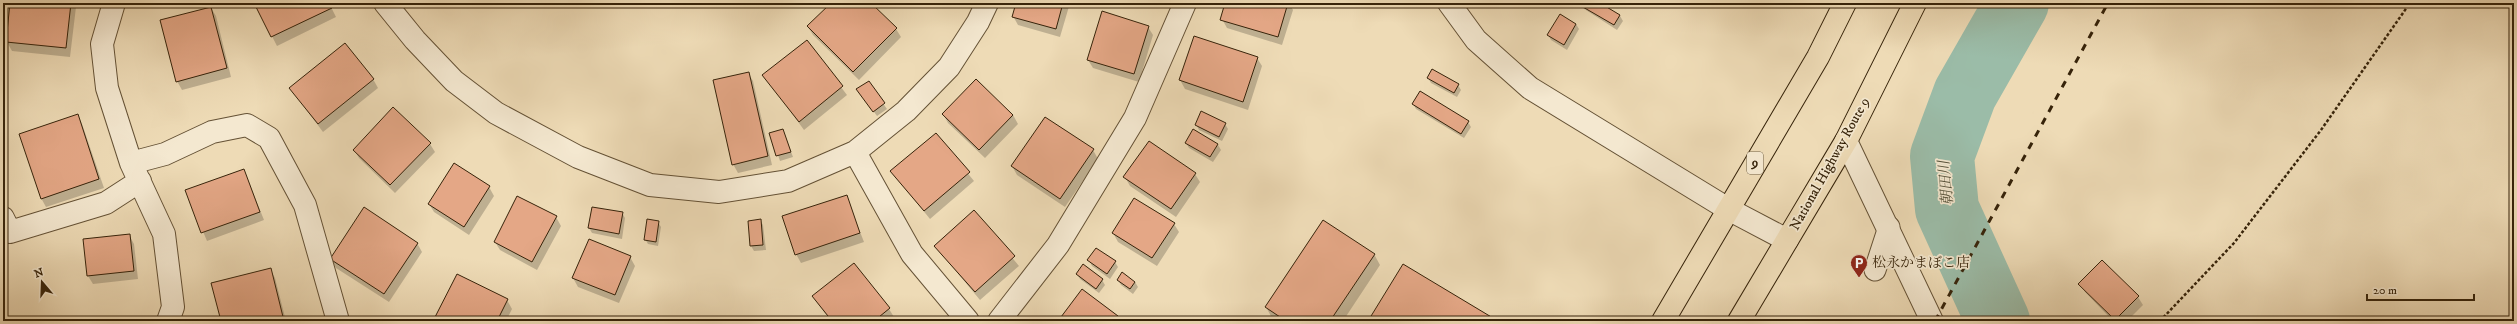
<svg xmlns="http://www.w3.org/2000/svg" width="2517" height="324" viewBox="0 0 2517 324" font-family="'IM FELL DW Pica','Noto Serif JP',serif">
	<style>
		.shadow { fill: #0003 }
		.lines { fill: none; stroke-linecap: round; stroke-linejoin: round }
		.river { stroke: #9bbca8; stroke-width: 64 }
		.building { fill: #e4a786; stroke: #36230a }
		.lane-casing { stroke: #645135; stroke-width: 23 }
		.street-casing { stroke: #645135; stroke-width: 24 }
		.highway-casing { stroke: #36230a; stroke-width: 24 }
		.path { stroke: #36230a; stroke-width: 2.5; stroke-dasharray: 3 2; stroke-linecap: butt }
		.lane { stroke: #f4e8d0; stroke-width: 21 }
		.street { stroke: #f4e8d0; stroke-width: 22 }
		.highway { stroke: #eedbb6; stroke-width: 22 }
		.rail { stroke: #36230a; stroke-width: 3; stroke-dasharray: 7 7; stroke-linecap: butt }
		.labels { text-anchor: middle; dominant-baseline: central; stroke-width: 3.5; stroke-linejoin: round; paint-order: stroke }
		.shield { fill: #f4e8d0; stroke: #6f5e45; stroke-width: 1 }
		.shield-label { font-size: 13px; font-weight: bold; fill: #36230a }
		.street-label { font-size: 14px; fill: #36230a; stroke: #f4e8d0 }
		.poi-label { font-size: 14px; fill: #36230a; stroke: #f4e8d0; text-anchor: start }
		.water-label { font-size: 15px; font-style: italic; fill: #545139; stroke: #f4e8d0 }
	</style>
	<rect width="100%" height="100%" fill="#eedbb6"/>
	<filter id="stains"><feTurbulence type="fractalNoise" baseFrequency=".005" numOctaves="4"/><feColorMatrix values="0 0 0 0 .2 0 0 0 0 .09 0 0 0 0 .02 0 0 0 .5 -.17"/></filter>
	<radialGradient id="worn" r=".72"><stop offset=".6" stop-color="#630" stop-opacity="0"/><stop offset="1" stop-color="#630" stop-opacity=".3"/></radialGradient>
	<!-- shadow -->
	<path class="shadow" d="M11,3H73L76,7L70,57L12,51L7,42Z
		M255,3H329L336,17L277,46Z
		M832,3H870L896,29L901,37L859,80L813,35L808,27Z
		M1017,3H1070L1060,37L1018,25L1013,16Z
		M1227,3H1289L1293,10L1282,45L1227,28L1222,19Z
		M1575,3H1598L1620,16L1623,21L1617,30Z
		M211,8L216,16L231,77L182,90L177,81Z
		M1576,24L1579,29L1567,50L1551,40L1548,35Z
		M1148,27L1153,35L1139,82L1093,68L1088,60Z
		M807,42L847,95L804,130L764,75Z
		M1257,58L1262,66L1248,110L1185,89L1180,80Z
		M748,73L753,81L772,165L738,173L733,164Z
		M1428,78L1458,85L1461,90L1457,97L1431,83Z
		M373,79L378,88L323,132L290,88Z
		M868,82L887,109L877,116L861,94Z
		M1413,104L1468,122L1471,127L1464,138L1416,109Z
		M943,114L1013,115L1018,124L985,158L948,123Z
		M78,115L82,124L104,188L46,207L41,198Z
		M1196,124H1225L1228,129L1222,141L1199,130Z
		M783,130L793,157L780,161L771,134Z
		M1193,130L1218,145L1221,150L1213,162L1189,148L1186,143Z
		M936,134L974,181L930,219L891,171Z
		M430,144L435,152L395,193L359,158L354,150Z
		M1093,150L1098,159L1065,207L1017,175L1012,166Z
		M244,170L264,220L207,241L186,191Z
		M1195,174L1200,182L1176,217L1130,186L1125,177Z
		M489,187L494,196L469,235L434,212L429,204Z
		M846,196L864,242L801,263L796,254Z
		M593,208L622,213L625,218L622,239L592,233L589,228Z
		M974,212L1019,266L980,300L935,246Z
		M556,217L561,226L537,270L500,250L495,242Z
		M760,220L763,225L766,250L754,251L751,246Z
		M658,222L661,227L658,246L648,244L645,239Z
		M1174,224L1179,232L1157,266L1118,242L1113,233Z
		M129,235L134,244L138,279L93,284L88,276L84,240Z
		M417,243L422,252L389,302L336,268L331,259Z
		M1374,254L1380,265L1343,321H1277L1272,318L1266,307Z
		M630,257L635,266L619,303L578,287L573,278Z
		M1089,260L1115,262L1118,267L1110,279L1092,266Z
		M854,264L889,309L894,317L890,321H831L818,304L814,296Z
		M270,269L275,278L286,321H222Z
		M1077,274L1102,280L1105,285L1099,293L1080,279Z
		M1118,280L1135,282L1138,287L1133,294L1121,285Z
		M2080,284L2138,297L2143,305L2127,321H2113L2085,292Z
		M507,300L512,309L506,321H434Z
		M1117,316L1120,321H1059Z"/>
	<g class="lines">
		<!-- river -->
		<path class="river" d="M1998,321L1947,209L1942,156L1965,94L2017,3"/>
	</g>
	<!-- building -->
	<path class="building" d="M10,3H71L66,48L6,42Z
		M254,3H330L332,8L271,37Z
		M831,3H871L897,28L853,72L807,26Z
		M1016,3H1063L1056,29L1012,17Z
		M1225,3H1288L1278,37L1220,20Z
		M1576,3H1600L1620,15L1614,25Z
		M211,7L227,68L176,82L160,20Z
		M1102,11L1149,26L1134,74L1087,60Z
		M1560,14L1576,24L1564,45L1547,35Z
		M1194,36L1258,57L1243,102L1179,80Z
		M807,40L843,86L799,122L762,75Z
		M345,43L374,79L318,124L289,88Z
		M1432,69L1459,84L1454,93L1427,78Z
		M749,72L768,156L732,165L713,80Z
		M976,79L1013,115L979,150L942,114Z
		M869,81L885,103L873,112L856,89Z
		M1420,91L1469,121L1461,134L1412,104Z
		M393,107L431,143L390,185L353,150Z
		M1201,111L1226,123L1219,137L1195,125Z
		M78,114L99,179L41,199L19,134Z
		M1045,117L1094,149L1060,199L1011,166Z
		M783,129L791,152L776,156L769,133Z
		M1193,129L1218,144L1210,157L1185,143Z
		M936,133L970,172L924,211L890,171Z
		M1149,141L1196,173L1171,209L1123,177Z
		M454,163L490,186L464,227L428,204Z
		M244,169L260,212L201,233L185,190Z
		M847,195L860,233L795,255L782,216Z
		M517,196L557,216L532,262L494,242Z
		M1134,198L1175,223L1152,258L1112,233Z
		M364,207L418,243L384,294L330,259Z
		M592,207L623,212L619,234L588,228Z
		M974,210L1015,256L975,292L934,246Z
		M647,219L659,221L656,242L644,240Z
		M761,219L763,245L750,246L748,221Z
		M1323,220L1375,254L1330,321H1286L1265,307Z
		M130,234L134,271L87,276L83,239Z
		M589,239L631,256L615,295L572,278Z
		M1096,248L1116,261L1107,274L1087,260Z
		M2102,260L2139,296L2115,320L2078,284Z
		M854,263L890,308L874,321H832L812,296Z
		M1083,264L1103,279L1096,289L1076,274Z
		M1403,264L1498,321H1368Z
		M271,268L284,321H221L211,283Z
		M1122,272L1135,282L1130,289L1117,280Z
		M457,274L508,299L497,321H433Z
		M1082,289L1118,316L1114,321H1058Z"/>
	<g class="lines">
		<!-- lane casing -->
		<g class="lane-casing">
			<path id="lane" d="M1875,270L1889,227"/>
		</g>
		<!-- street casing -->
		<g class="street-casing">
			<path id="street" d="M114,3L102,44L107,88L131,163L164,234L173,307L168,321
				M385,3L415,40L454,81L496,113L578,157L650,185L719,192L788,181L855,152L906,111L949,67L978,22L987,3
				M1449,3L1476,40L1530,88L1728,209L1787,240
				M1846,141L1932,321
				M855,152L912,254L968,321
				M131,163L165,154L212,132L247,125L269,138L305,205L338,321
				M3,218L10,232L106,203L140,181
				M999,321L1058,245L1135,118L1185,3"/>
		</g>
		<!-- highway casing -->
		<g class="highway-casing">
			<path id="highway" d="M1663,321L1818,57L1845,3
				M1739,321L1846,141L1915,3"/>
		</g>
		<!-- path -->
		<path class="path" d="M2160,321L2234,243L2321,130L2410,3"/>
		<!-- lane -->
		<use href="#lane" class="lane"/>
		<!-- street -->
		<use href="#street" class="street"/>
		<!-- highway -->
		<use href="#highway" class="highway"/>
		<!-- rail -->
		<path class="rail" d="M1935,321L2108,3"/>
	</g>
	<!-- icons -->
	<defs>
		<g id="parking-pin" transform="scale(0.9)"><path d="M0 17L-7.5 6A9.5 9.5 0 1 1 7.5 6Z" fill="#8f2418" stroke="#f4e8d0"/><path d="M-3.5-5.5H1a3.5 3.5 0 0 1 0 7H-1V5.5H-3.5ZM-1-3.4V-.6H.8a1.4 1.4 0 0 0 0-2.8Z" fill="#fff"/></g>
	</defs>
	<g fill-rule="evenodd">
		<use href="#parking-pin" x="1859" y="263"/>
	</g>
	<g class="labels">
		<!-- shield labels -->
		<rect class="shield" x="1747" y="152" width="16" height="22" rx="3"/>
		<g class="shield-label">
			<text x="1755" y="163">9</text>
		</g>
		<!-- street labels -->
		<g class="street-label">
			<text transform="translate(1830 164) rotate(-61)">National Highway Route 9</text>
		</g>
		<!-- poi labels -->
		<g class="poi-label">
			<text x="1872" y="263">松永かまぼこ店</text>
		</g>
		<!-- water labels -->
		<g class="water-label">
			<text transform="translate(1946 183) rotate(-95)">朝田川</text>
		</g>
	</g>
	<!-- margin -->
	<rect width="2517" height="324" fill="none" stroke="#eedbb6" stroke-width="16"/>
	<rect x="4" y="4" width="2509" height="316" fill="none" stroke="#36230a" stroke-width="2"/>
	<rect x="8" y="8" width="2501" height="308" fill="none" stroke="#36230a"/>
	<!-- north arrow -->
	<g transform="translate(42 282) rotate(341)" stroke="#f4e8d0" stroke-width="3" paint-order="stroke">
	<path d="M0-3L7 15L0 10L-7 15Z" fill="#36230a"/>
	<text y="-6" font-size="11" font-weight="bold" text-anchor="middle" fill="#36230a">N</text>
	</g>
	<!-- scale -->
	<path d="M2367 294v6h107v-6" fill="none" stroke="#36230a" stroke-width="2"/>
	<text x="2373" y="294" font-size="12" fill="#36230a" stroke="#f4e8d0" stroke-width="3" paint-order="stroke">20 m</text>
	<rect width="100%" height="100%" filter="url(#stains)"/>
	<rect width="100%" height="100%" fill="url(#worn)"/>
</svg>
